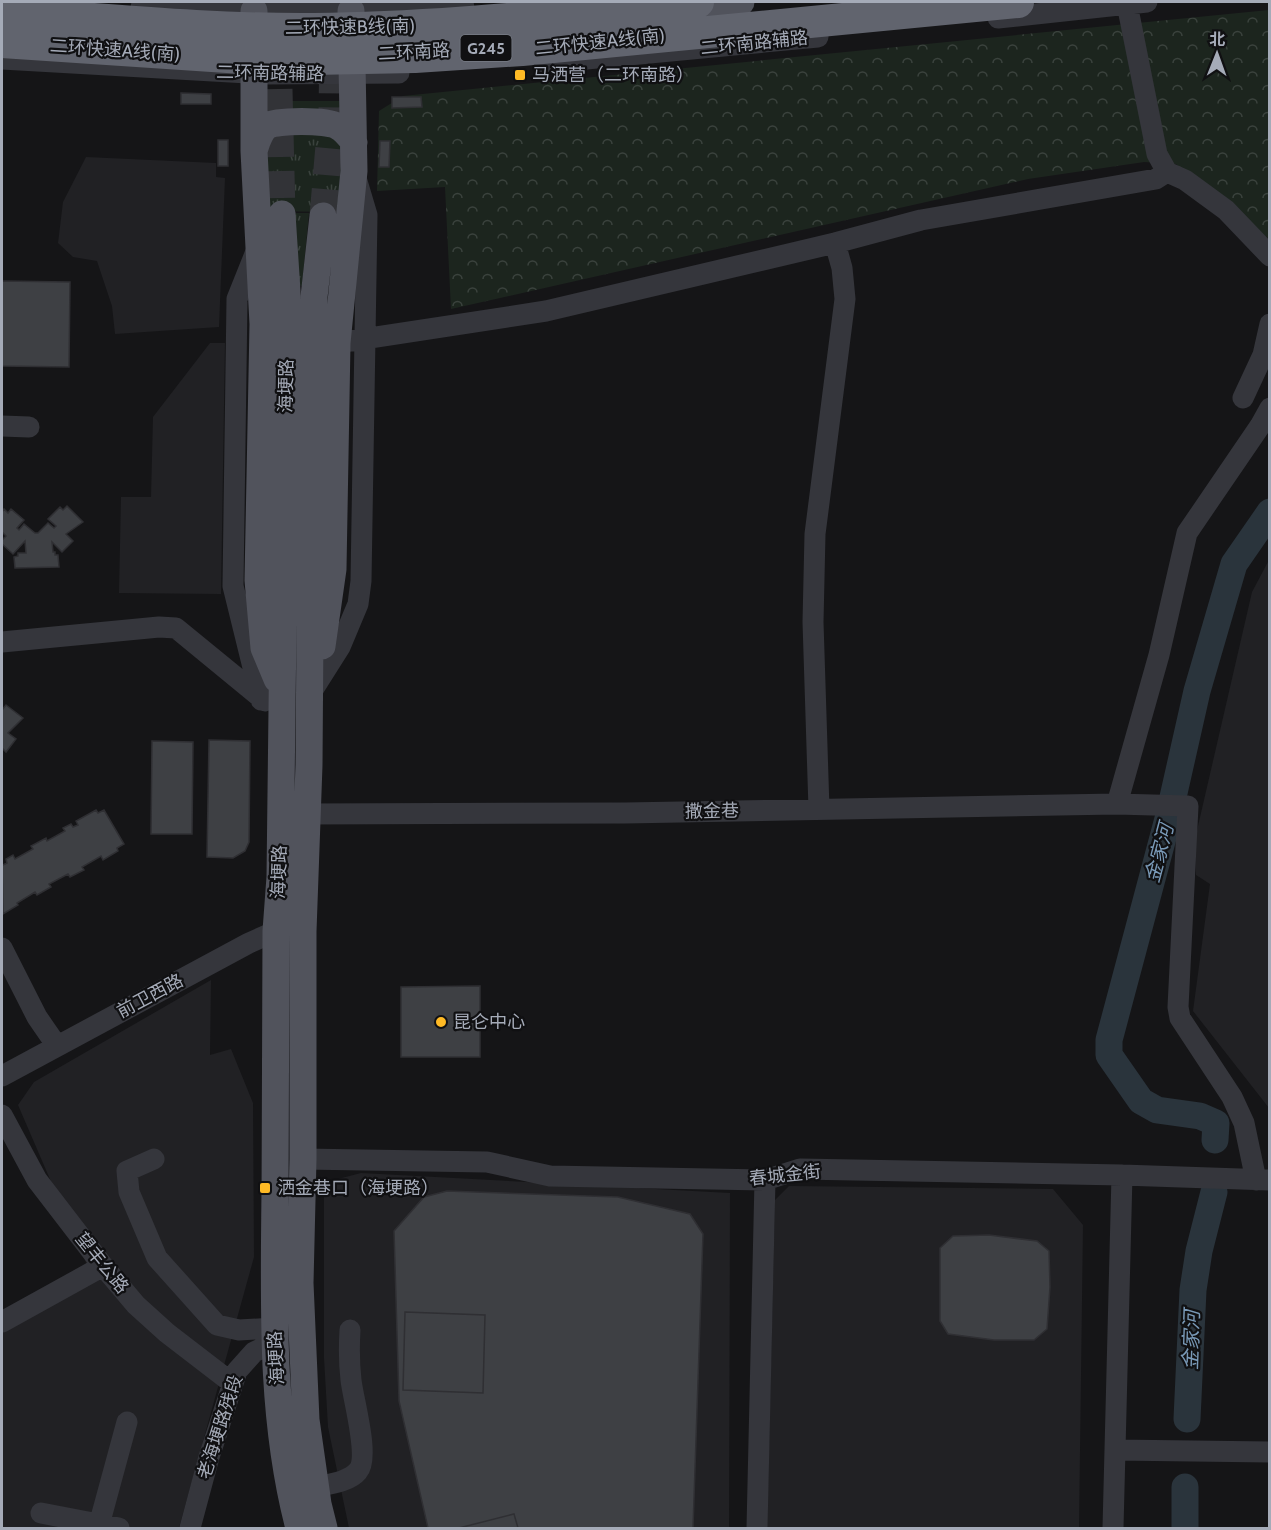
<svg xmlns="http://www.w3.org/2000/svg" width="1271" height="1530" viewBox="0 0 1271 1530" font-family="Cabin,'Noto Sans SC',sans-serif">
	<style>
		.built { fill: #212124 }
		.grass { fill: url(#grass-tufts) }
		.park { fill: url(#park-crowns) }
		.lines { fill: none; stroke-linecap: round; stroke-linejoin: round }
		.river { stroke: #2a343c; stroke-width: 27 }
		.building { fill: #3e4044; stroke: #2f2f33; stroke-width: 1.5 }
		.major-tunnel { stroke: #323337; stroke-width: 27; stroke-dasharray: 27 14; stroke-linecap: butt }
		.minor { stroke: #35363c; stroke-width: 21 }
		.major { stroke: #51535c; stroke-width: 27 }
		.highway-bridge { stroke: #61646e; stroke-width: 32 }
		.poi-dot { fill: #ffba25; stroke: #101012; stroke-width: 2 }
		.labels { text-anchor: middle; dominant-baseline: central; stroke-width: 4.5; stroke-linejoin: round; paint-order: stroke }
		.shield { fill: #101012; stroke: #787c86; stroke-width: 1.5 }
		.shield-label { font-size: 16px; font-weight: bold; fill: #a5abb8 }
		.street-label { font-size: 18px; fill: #a5abb8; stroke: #101012 }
		.poi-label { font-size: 18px; fill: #a5abb8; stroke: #101012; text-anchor: start }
		.water-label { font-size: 20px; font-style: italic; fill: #7999b7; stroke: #101012 }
	</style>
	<defs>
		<pattern id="grass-tufts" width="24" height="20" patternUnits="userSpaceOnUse" patternTransform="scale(1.5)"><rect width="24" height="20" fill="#1c251e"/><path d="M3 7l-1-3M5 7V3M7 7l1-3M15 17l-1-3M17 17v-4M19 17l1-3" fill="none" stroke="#3a423d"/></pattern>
		<pattern id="park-crowns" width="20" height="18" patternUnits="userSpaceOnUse" patternTransform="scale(1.5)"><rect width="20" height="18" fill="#1c251e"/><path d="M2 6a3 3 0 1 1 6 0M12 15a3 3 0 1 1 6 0" fill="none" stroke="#3a423d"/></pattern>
	</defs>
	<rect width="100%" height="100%" fill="#151517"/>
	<!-- built -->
	<path class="built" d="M86,157L216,163V177L225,178L219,327L115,334L112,306L97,261L73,257L58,243L63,202Z
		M210,343H225L221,594L119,593L121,497H151L153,417Z
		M1269,560V1108L1193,1011L1210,884L1196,875L1195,839L1252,592Z
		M211,980L210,1055L231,1049L253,1103L254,1257L179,1528H2V1315L90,1272L18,1105L34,1082Z
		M361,1173L730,1193L729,1528H349L328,1427L324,1358V1194L338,1179Z
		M789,1186L1053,1189L1083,1225L1079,1528H767L775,1200Z"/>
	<!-- grass -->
	<path class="grass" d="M259,101H341V120L270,118Z
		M267,133L335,134L342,150L338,212L263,211Z
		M293,213H309L302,286L299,285Z"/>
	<!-- park -->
	<path class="park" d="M1269,10V239L1176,164L1144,162L1028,179L451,309L445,187L377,191L379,111L403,96Z"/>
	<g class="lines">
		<!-- river -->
		<path class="river" d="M1215,1140L1216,1123L1200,1116L1157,1110L1141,1101L1109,1055V1040L1169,815L1197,691L1234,564L1270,512
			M1187,1419L1193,1290L1199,1251L1214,1192
			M1185,1528V1487"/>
	</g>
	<!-- building -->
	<path class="building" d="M181,93L211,94V104H181Z
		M392,97H421L422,107L392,108Z
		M218,140H228V166H218Z
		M380,141H390L389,167H379Z
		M2,281L70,282L69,367L2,366Z
		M67,506L83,522L66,534L73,541L62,552L52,542L53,552H55V555H58L59,567L15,568L14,557L18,556V553H26L25,541L13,554L2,544V540L6,536L2,532V512L4,509L8,513L11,509L24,520L17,528L19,530L24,524L35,533H38L48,523L54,528L56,526L48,519L60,507L63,510Z
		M6,705L23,718L8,733L16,739L6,752L2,748V710Z
		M209,740L250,741L249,842L245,851L233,858L207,857Z
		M152,741L193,742L192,834H151Z
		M96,810L98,813L104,810L124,844L117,848L118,851L103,860L101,856L82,867L84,870L70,877L68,874L49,884L51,887L37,895L35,892L17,903L18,905L3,914L2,863L3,865L7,863L6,859L13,855L15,859L33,849L31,846L46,838L47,841L65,831L63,828L71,824L73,827L78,825L76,821Z
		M480,986V1057H401V987Z
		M447,1191L618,1197L690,1214L703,1234L693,1528H428L399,1401L394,1231L424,1197Z
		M989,1235L1037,1241L1049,1251L1050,1287L1047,1329L1034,1340H994L948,1334L940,1321V1248L953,1236Z
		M405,1312L485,1315L483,1393L403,1390Z
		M514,1514L518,1528H459Z"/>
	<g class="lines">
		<!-- major-tunnel -->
		<path class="major-tunnel" d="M278,48L282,214
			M323,216L332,110L333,47"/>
		<!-- minor -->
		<path class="minor" d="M1127,4L1157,154L1167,172L1185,180L1226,210L1270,256
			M141,7L306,11L464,7
			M998,18L1147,2
			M2,59L265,74L399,73
			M544,63L818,37
			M257,249L237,299L233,586L261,700
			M337,343L546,311L835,243L921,220L1156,179L1167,172
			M1243,398L1263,355L1270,324
			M2,426L29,427
			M2,642L159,627L176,628L265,701
			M309,696L340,647L358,604L361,581L367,215L356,178
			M1117,804L1159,655L1187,533L1260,426L1270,408
			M819,809L813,622L815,534L845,299L842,268L835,243
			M307,814L625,813L1117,804L1188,806L1178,1007L1180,1018L1232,1097L1244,1123L1256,1180
			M2,948L37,1017L57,1046
			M2,1076L249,943L276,931H289
			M2,1115L37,1180L103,1266L136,1305L167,1333L232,1383
			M154,1159L127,1171L129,1192L157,1258L217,1325L239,1330L274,1328
			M303,1159L487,1162L550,1176L765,1180L800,1169L1122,1175L1270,1180
			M2,1322L103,1266
			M1115,1450L1270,1452
			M315,1487C329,1484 349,1482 358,1471C370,1457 353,1399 351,1380C349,1363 349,1347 350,1330
			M41,1513L119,1528
			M99,1525L127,1422
			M190,1528L209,1457L237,1371L254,1352L274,1343
			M757,1528L765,1180
			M1113,1528L1122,1175"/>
		<!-- major -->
		<path class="major" d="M676,8L741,2
			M254,11V151L263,324L258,580L264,648L277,679
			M254,151C257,142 259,132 267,126C277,120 326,120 337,126C344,129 349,136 354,142
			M282,214L287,291L280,877L276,931C275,1018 276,1104 275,1190C274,1303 270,1418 299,1528
			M323,216L314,297L312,358L309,765L303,931V1159L300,1283L306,1420L318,1504L324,1528
			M322,646L333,569L337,343L354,171L351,11"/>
		<!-- highway-bridge -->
		<path class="highway-bridge" d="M2,12C105,19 210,30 314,29C443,28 570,13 698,2
			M2,42L242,58L312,59L415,57L522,50L1018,2"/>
	</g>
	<!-- markers -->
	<g class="poi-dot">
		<rect x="514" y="69" width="12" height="12" rx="3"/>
		<circle cx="441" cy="1022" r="6"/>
		<rect x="259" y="1182" width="12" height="12" rx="3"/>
	</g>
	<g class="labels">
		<!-- shield labels -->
		<rect class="shield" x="460.5" y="35" width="51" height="26" rx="4.5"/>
		<g class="shield-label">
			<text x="486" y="48">G245</text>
		</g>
		<!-- street labels -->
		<g class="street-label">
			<text transform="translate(350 27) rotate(-1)">二环快速B线(南)</text>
			<text transform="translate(600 42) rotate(-6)">二环快速A线(南)</text>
			<text transform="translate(754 43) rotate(-6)">二环南路辅路</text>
			<text transform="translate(115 50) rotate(4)">二环快速A线(南)</text>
			<text transform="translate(414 52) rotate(-3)">二环南路</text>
			<text transform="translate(270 73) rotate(1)">二环南路辅路</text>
			<text transform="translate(286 386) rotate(-89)">海埂路</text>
			<text transform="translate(712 811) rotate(-1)">撒金巷</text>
			<text transform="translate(279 872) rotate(-88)">海埂路</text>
			<text transform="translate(150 996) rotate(-28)">前卫西路</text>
			<text transform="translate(785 1175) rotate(-6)">春城金街</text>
			<text transform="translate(102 1263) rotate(51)">望丰公路</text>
			<text transform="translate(276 1358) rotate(-93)">海埂路</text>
			<text transform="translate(220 1427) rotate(-72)">老海埂路残段</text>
		</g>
		<!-- poi labels -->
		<g class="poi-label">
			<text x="532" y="75">马洒营（二环南路）</text>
			<text x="453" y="1022">昆仑中心</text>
			<text x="277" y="1188">洒金巷口（海埂路）</text>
		</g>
		<!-- water labels -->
		<g class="water-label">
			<text transform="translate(1159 853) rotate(-75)">金家河</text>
			<text transform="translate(1191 1340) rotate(-88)">金家河</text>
		</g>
	</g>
	<!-- border -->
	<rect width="1271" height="1530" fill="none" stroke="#a5abb8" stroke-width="6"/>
	<!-- north arrow -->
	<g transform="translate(1217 54) rotate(1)" stroke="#101012" stroke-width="4.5" paint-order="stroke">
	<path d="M0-4.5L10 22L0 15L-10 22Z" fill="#a5abb8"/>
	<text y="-9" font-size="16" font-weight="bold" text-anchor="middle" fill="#a5abb8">北</text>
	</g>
</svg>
